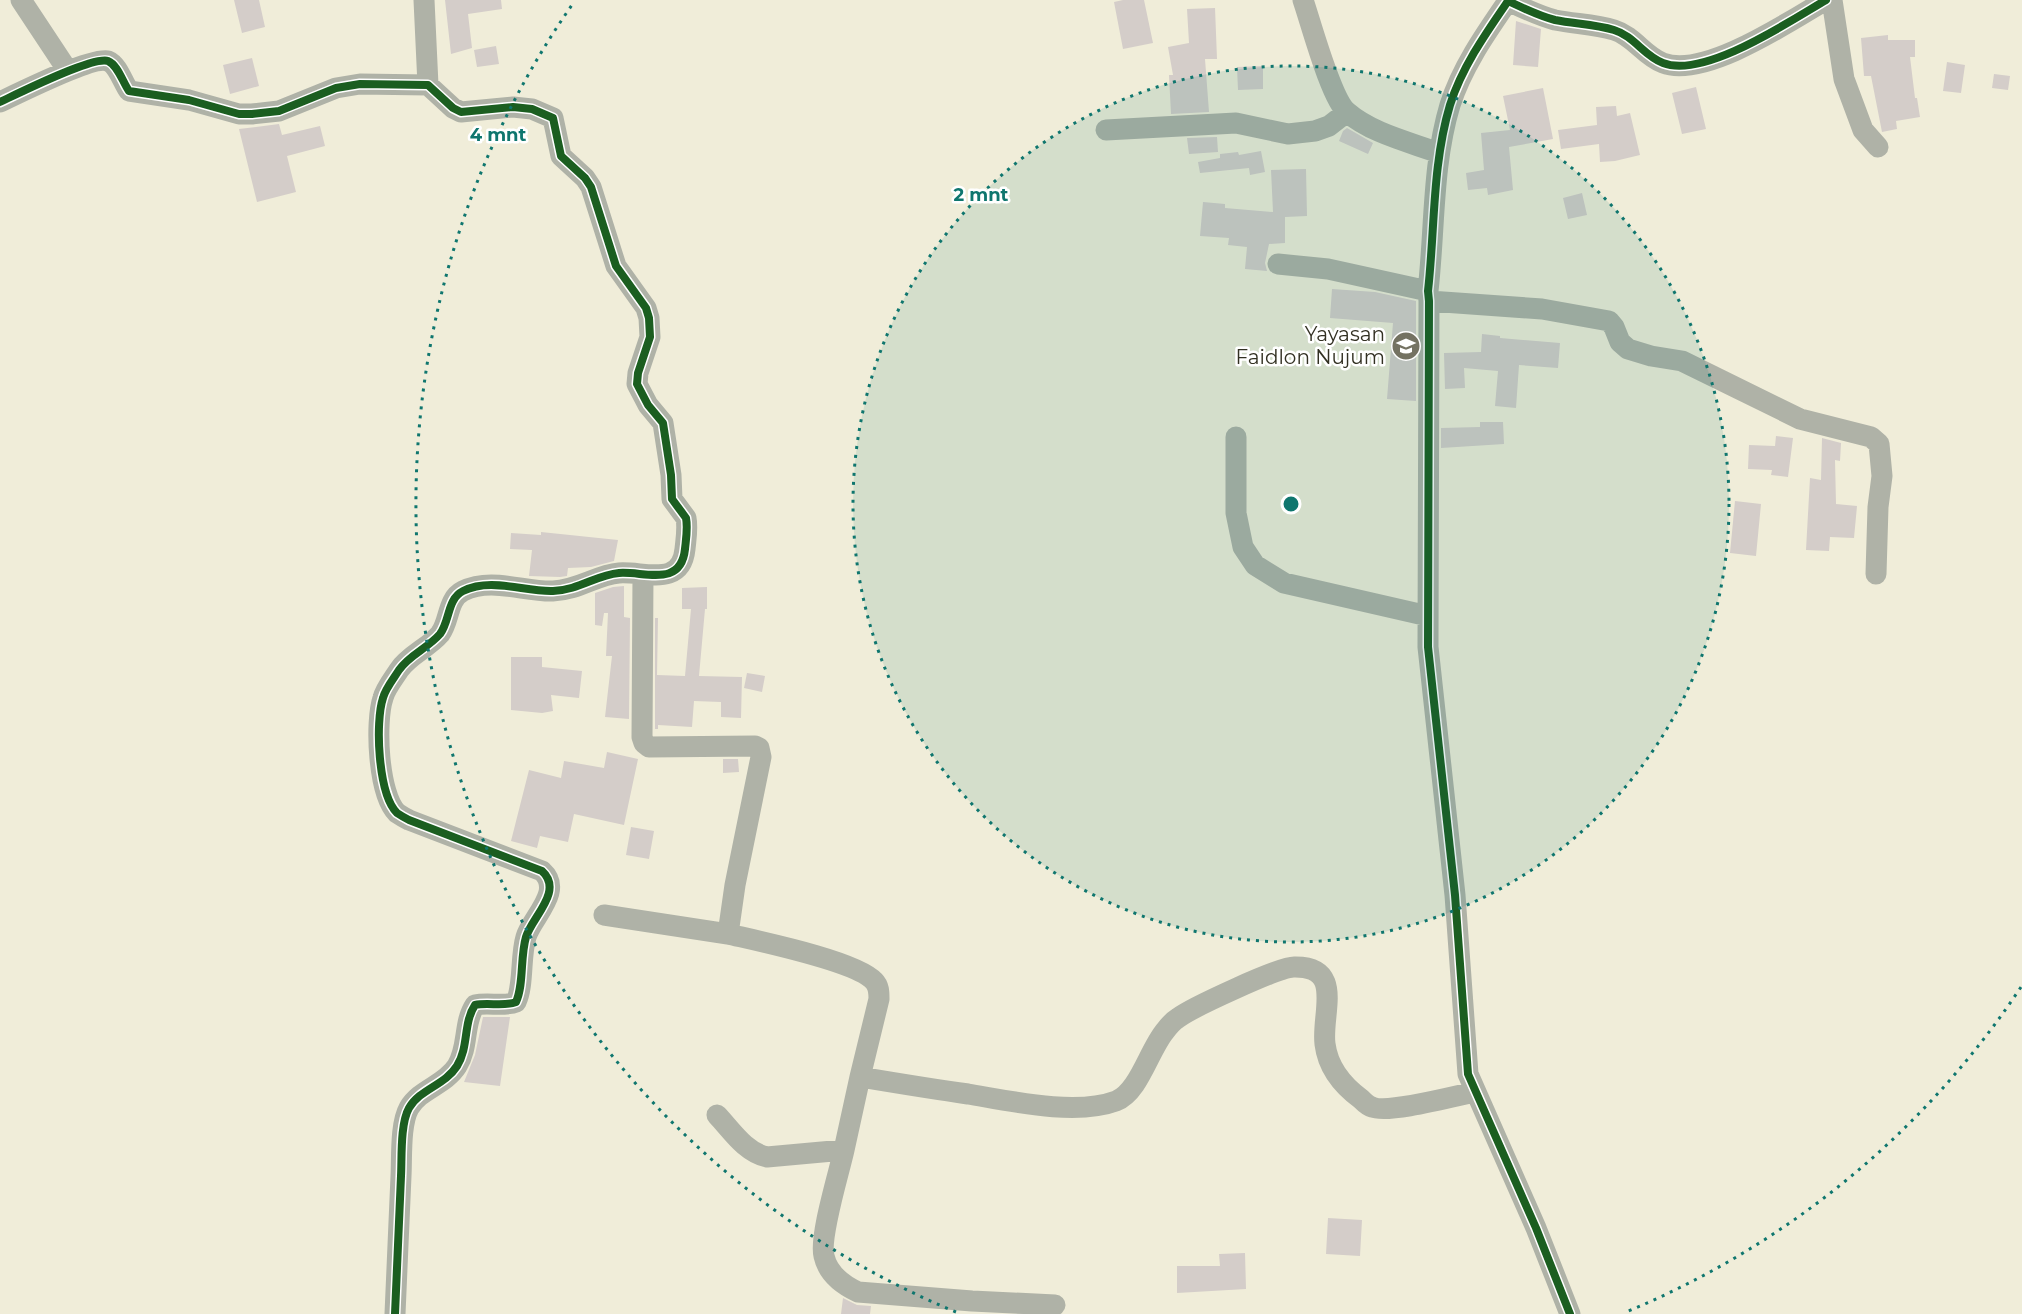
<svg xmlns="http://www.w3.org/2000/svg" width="2022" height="1314" viewBox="0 0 2022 1314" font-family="Montserrat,sans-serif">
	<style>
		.building { fill: #d4cdc9 }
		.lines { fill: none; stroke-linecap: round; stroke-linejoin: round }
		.street { stroke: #afb2a7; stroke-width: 21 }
		.cycleway-casing { stroke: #fff; stroke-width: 11 }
		.cycleway { stroke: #1b5e20; stroke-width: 8 }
		.ring { fill: none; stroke: #0f766e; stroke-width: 3; stroke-dasharray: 3 6 }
		.labels { text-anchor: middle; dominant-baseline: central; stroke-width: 5; stroke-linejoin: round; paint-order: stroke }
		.poi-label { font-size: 20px; fill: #323022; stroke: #fff; text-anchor: end }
		.centre { fill: #0f766e; stroke: #fff; stroke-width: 3 }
		.ring-label { font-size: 18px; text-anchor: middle; font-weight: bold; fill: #0f766e; stroke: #fff; stroke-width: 5; stroke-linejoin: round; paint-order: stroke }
	</style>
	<rect width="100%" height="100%" fill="#f0edd9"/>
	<!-- building -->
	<path class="building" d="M234,0H259L265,27L242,33Z
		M445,0H501L502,9L468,14L472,48L451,54Z
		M1123,0H1144L1153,43L1123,49L1114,2Z
		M1215,8L1217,59H1205L1209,112L1171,114L1169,75H1173L1168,47L1189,43L1187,9Z
		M1516,21L1541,29L1538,67L1513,65Z
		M1888,35V40H1915V57H1910L1915,98H1917L1920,117L1896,121L1897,129L1882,132L1871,76H1864L1861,38Z
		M496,46L499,64L477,67L474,50Z
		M252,58L259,86L230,94L223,65Z
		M1947,62L1965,65L1961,93L1943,91Z
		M1263,66V89L1238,90L1237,67Z
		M1994,74L2010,76L2008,90L1992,88Z
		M1696,87L1706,129L1682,134L1672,93Z
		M1543,88L1553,139L1509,147L1513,190L1488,195L1487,188L1468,190L1466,173L1484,170L1481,133L1510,130L1503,96Z
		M1616,106L1617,116L1630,113L1640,155L1615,161L1600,162L1599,144L1561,149L1558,130L1597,125L1596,107Z
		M279,124L282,135L320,126L325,146L287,156L296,192L257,202L239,129Z
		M1347,128L1373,143L1368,154L1339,141L1343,131Z
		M1217,137L1218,152L1189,154L1187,138Z
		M1261,151L1265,172L1250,175L1249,168L1200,173L1198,162L1220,158V154L1238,152L1239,155Z
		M1306,169L1307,216L1285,217V243L1269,244L1265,263L1267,271L1245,269L1247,247L1228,245L1229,238L1200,236L1203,202L1225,204V208L1273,212L1271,170Z
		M1582,193L1587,215L1568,219L1563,198Z
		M1332,289L1375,292L1416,301V401L1387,399L1393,323L1330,318Z
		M1482,334L1500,336V338L1560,343L1558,368L1519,365L1516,408L1495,406L1498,371L1464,368L1465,388L1445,389L1444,353L1481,352Z
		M1480,422H1503L1504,444L1441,448V428L1480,427Z
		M1776,436L1793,438L1788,477L1771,475L1772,470L1748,469L1749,445L1775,446Z
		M1822,438L1841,443L1840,461L1835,460L1836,504L1857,506L1854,538L1830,537L1829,551L1806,550L1810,478L1821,480Z
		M1735,501L1761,504L1756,556L1730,553Z
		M541,532L618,540L614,561L591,567L568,568L567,576L560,577L529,576L532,550L510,549L511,533L541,535Z
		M624,586V617L630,618L629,719L605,717L612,656H606L608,613H604L602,626L595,625V593L613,587Z
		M707,587V609H705L699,676L742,677L741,718L721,717V702L694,701L692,727L658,725V729H655V618H658L657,675L685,676L691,609H682V588Z
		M511,657H542V667L582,671L579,698L551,695L553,711L542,713L511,710Z
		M747,673L765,676L762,692L744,688Z
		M607,752L638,759L624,825L574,814L568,842L540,836L537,848L511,841L529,770L561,778L564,761L604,768Z
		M723,759H738L739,772L723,773Z
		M631,827L654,831L649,859L626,855Z
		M483,1017H510L500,1086L464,1082L475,1055Z
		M1328,1218L1362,1220L1360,1256L1326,1254Z
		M1245,1253L1246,1289L1177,1293V1266H1220L1219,1254Z
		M843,1298L857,1305L871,1306L870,1314H841Z"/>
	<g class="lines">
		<!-- street -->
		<path class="street" d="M21,0L68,71
			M424,0L428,85
			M1303,0C1311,23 1331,99 1347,112C1371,133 1409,142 1439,153
			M1832,0L1844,79L1863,130L1878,147
			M0,102C17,94 93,56 108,61C118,65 123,83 129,91L189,100L239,114H252L279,111L336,88L360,84L428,85L453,108L461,112L513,107L532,109L553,118L561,156L585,178L591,187L616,266L646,308L649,318L650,337L638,373L637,384L648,405L663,423L671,475L672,499L686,518C688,528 686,539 685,549C681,588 644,571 619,573C596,575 579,590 553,591C524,592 491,577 463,591C447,599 450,621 440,634C428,648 409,655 399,670C394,678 385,689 383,698C375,722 378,794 397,813C400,815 405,818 409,820L542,871C564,891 532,917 526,937C520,957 524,985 516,1002C504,1007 488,1002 475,1005C463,1023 469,1047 457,1066C445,1085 420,1089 409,1108C400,1124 402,1158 401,1176C399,1222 397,1268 395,1314
			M1106,130L1236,123L1288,134L1315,131L1329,126L1347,112
			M1278,264L1328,269L1428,291
			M1429,301L1542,309L1609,321L1614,327L1620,342L1628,349L1651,356L1682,361L1800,419L1871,437L1879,444L1882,476L1878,507L1876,574
			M1236,437V513L1243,547L1255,565L1284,583L1428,616
			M643,575L642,737L644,743L649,747L755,746L759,748L761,757L735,885L728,934C758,941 856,961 874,981C879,986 879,992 879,999L860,1077C896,1083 932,1089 968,1094C1010,1101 1076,1116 1116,1101C1139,1092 1149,1050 1165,1031C1168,1027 1173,1021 1178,1018C1191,1008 1279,967 1294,967C1345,966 1321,1014 1325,1044C1328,1068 1342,1085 1361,1099C1364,1102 1368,1106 1372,1107C1388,1114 1455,1096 1475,1092
			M604,915L728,934
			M717,1115C732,1131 745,1152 767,1157L844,1150L860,1077
			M844,1150C839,1173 819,1237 824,1256C828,1274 843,1285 858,1292L972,1301L1055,1305
			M1570,1314L1536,1228L1468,1074L1455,895L1428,647L1429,301L1428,291C1435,229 1432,165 1450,105C1462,67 1486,33 1508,1C1523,8 1539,16 1555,20C1575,24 1595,24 1614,30C1634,36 1644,56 1663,63C1704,79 1790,21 1826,0"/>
		<!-- cycleway casing -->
		<g class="cycleway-casing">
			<path id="cycleway" d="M0,102C17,94 93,56 108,61C118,65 123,83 129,91L189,100L239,114H252L279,111L336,88L360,84L428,85L453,108L461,112L513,107L532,109L553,118L561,156L585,178L591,187L616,266L646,308L649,318L650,337L638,373L637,384L648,405L663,423L671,475L672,499L686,518C688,528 686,539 685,549C681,588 644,571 619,573C596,575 579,590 553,591C524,592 491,577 463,591C447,599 450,621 440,634C428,648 409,655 399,670C394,678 385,689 383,698C375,722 378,794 397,813C400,815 405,818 409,820L542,871C564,891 532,917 526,937C520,957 524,985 516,1002C504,1007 488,1002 475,1005C463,1023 469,1047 457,1066C445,1085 420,1089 409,1108C400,1124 402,1158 401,1176C399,1222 397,1268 395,1314
				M1570,1314L1536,1228L1468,1074L1455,895L1428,647L1429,301L1428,291C1435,229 1432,165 1450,105C1462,67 1486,33 1508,1C1523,8 1539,16 1555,20C1575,24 1595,24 1614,30C1634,36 1644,56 1663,63C1704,79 1790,21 1826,0"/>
		</g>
		<!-- cycleway -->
		<use href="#cycleway" class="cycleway"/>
	</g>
	<!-- distance rings -->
	<circle cx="1291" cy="504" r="438" fill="#0f766e" fill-opacity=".12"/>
	<g class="ring">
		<circle cx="1291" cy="504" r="438"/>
		<path d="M2021 987A875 875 0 0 1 1626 1312M956 1312A875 875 0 0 1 574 2"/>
	</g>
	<!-- icons -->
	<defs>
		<g id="school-disc" transform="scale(1.5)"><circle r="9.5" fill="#747262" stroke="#fff"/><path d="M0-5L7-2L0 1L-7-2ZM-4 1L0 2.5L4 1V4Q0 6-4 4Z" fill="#fff"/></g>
	</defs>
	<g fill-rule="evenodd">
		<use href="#school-disc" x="1406" y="346"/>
	</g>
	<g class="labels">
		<!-- poi labels -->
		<g class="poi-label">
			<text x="1385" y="334">Yayasan<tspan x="1385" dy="23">Faidlon Nujum</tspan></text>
		</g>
	</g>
	<circle cx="1291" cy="504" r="9" class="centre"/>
	<g class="ring-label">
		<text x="498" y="141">4 mnt</text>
		<text x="981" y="201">2 mnt</text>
	</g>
</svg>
